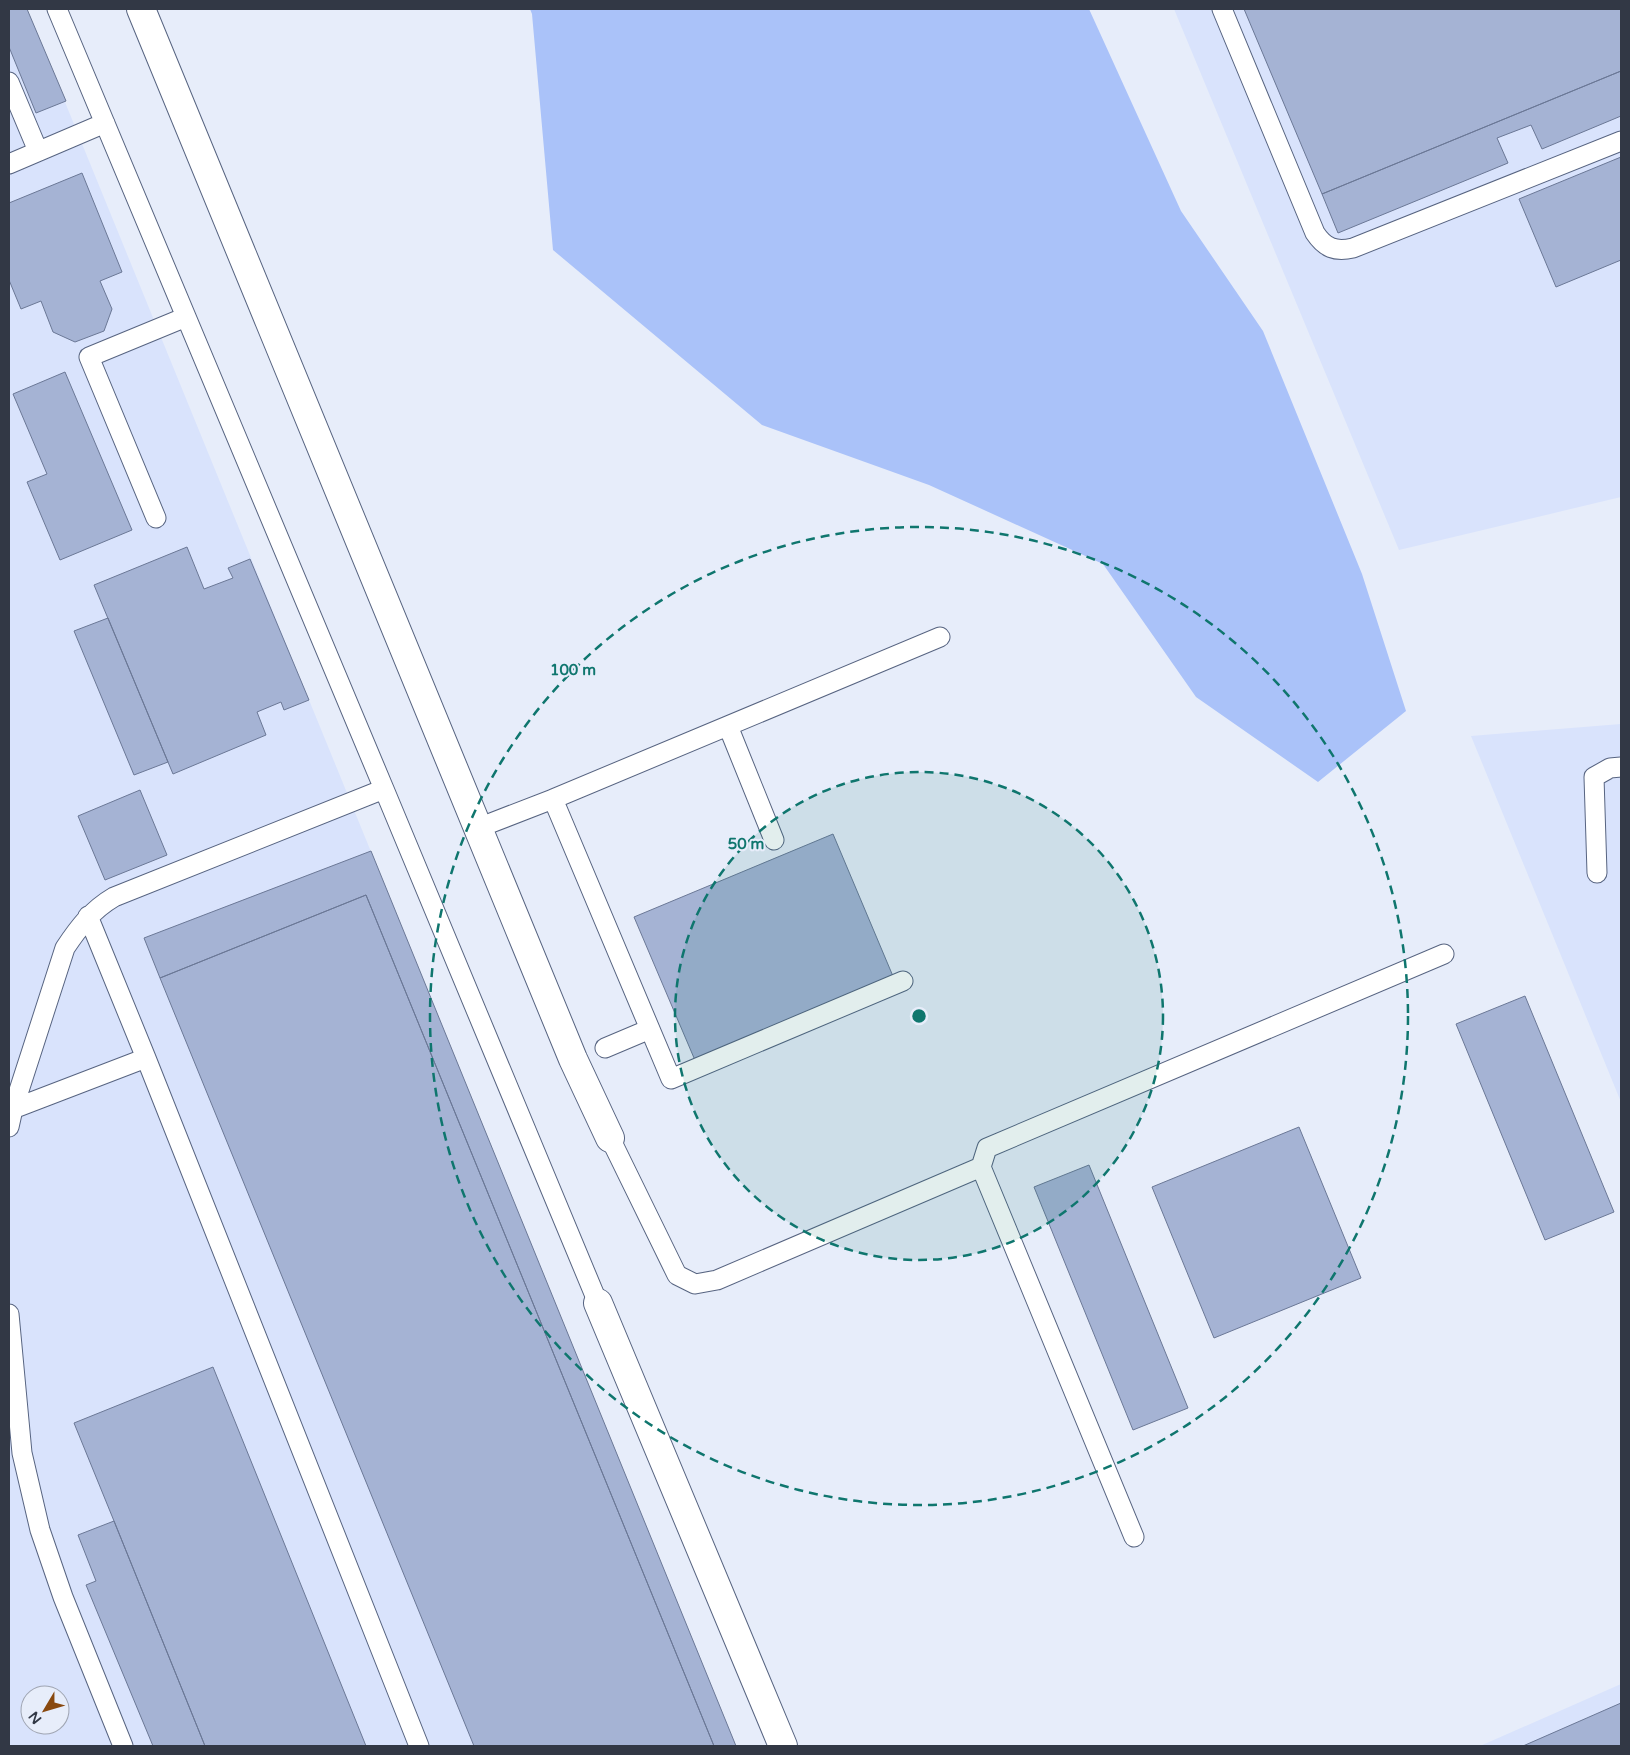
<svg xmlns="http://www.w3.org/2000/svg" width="1630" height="1755" viewBox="0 0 1630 1755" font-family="'Varela Round',sans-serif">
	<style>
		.built { fill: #d9e3fc; fill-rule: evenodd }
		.green { fill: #aac2f9 }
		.building { fill: #a5b3d4; stroke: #6b7896 }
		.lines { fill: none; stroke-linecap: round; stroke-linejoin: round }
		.service-casing { stroke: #576481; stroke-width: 21 }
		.minor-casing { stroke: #576481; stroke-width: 30 }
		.service { stroke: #fff; stroke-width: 19 }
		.minor { stroke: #fff; stroke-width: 28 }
		.ring { fill: none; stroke: #0f766e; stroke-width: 2.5; stroke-dasharray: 9 6 }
		.centre { fill: #0f766e; stroke: #e7edfa; stroke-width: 2.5 }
		.ring-label { font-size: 15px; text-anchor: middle; font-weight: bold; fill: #0f766e; stroke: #e7edfa; stroke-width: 4; stroke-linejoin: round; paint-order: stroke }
	</style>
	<rect width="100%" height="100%" fill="#e7edfa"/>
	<!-- built -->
	<path class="built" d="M9,9H27L736,1746H9ZM30,1695H60V1725H30Z
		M1174,9H1621V497L1399,550Z
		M1621,724V1102L1471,736Z
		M1621,1684V1746H1480Z"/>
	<!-- green -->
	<path class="green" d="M530,9H1089L1181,211L1263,331L1362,574L1406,711L1318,782L1196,697L1103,564L929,485L762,425L553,250L532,14Z"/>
	<!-- building -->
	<path class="building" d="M9,9H27L66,101L36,113L9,47Z
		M1244,9H1621V71L1322,194Z
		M1621,71V116L1542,149L1531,125L1497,138L1508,163L1338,233L1322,194Z
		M1621,157V260L1556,287L1519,199Z
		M82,173L122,272L100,281L112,309L104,331L75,342L53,332L41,301L21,309L9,280V203Z
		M65,372L132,530L60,560L27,482L47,474L13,394Z
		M187,547L204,589L233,578L228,568L250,559L309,700L284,710L281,702L257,712L266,735L173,774L94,585Z
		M108,618L168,762L134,775L74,631Z
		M140,790L167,855L105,880L78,816Z
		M833,834L895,981L697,1065L634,917Z
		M371,851L736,1746H714L366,895L160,978L144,938Z
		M366,895L714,1746H474L160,978Z
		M1525,996L1614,1212L1545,1240L1456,1024Z
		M1299,1127L1361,1278L1214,1338L1152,1187Z
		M1089,1165L1188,1408L1133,1430L1034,1187Z
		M213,1367L366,1746H205L114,1521L74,1423Z
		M114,1521L205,1746H153L86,1585L96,1581L78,1535Z
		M1621,1703V1746H1523Z"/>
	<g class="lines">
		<!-- service casing -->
		<g class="service-casing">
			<path id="service" d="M1222,9L1315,233C1325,248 1335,252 1353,248L1621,141
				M9,82L38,151
				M9,164L105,123
				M156,518L89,357L186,317
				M728,726L774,840
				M384,789L598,1303
				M478,828L553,799
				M1597,873L1594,777L1610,768L1621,767
				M88,916L146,1058L419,1746
				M903,981L671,1079L553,799L940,637
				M605,1048L650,1029
				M13,1109L146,1058
				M9,1127L13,1109L65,948C79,927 92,910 114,897L384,789L57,9
				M610,1138L677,1275L695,1284L717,1280L981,1167
				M9,1314L22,1453L40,1530L63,1597L123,1746
				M1134,1537L981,1167L987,1148L1444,954"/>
		</g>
		<!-- minor casing -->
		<g class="minor-casing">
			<path id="minor" d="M141,9L573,1059L610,1138
				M598,1303L783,1746"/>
		</g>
		<!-- service -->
		<use href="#service" class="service"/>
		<!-- minor -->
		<use href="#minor" class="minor"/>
	</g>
	<!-- distance rings -->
	<circle cx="919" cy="1016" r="244" fill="#0f766e" fill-opacity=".12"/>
	<g class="ring">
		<circle cx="919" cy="1016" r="244"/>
		<circle cx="919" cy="1016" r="489"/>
	</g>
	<circle cx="919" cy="1016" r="8" class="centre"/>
	<g class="ring-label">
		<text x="573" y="675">100 m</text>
		<text x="746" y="849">50 m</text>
	</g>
	<!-- border -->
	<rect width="1630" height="1755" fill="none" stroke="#323845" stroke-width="20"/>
	<!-- north arrow -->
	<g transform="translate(45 1710) rotate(232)"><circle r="24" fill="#e7edfa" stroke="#9fa5b2"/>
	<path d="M0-4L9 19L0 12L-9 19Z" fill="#89490f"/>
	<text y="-8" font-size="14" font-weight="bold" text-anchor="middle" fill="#323845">N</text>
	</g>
</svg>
